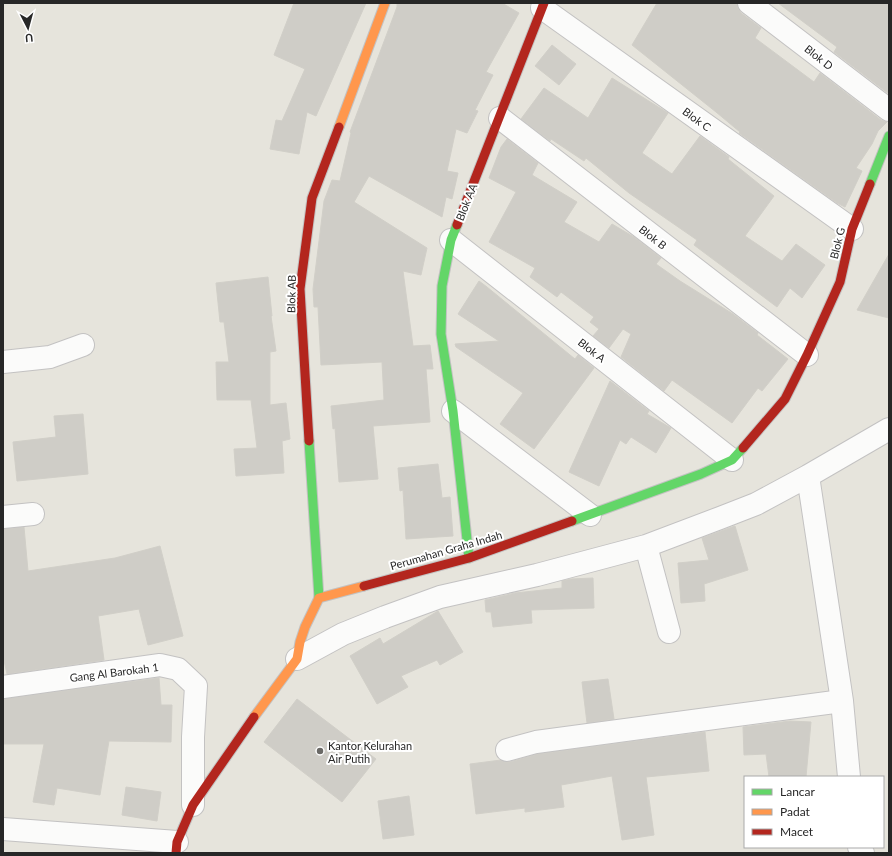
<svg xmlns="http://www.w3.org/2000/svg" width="892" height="856" viewBox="0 0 892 856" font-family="Lato,sans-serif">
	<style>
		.building { fill: #cfcdc7; stroke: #d1cfc8 }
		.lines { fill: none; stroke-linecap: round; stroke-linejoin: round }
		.street-casing { stroke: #c3c2c2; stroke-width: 24 }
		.fast-casing { stroke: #c3c2c2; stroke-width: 11 }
		.slow-casing { stroke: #c3c2c2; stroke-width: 11 }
		.jam-casing { stroke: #c3c2c2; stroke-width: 11 }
		.street { stroke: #fbfbfa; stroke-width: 22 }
		.fast { stroke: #63d668; stroke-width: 9 }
		.slow { stroke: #ff974d; stroke-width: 9 }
		.jam { stroke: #b3261e; stroke-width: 9 }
		.poi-dot { fill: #6a6966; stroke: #fff; stroke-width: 1.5 }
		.labels { text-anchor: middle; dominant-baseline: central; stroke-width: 4; stroke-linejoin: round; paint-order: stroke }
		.street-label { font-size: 11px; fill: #272727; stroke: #fff }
		.poi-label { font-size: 11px; fill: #272727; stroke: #fff; text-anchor: start }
	</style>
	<rect width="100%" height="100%" fill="#e6e4dc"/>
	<!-- building -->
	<path class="building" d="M294,3H366L316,116L307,112L299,154L270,149L276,120L282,121L305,69L274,55Z
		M397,3H502L519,13L486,72L493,75L475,110L478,111L467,133L456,129L447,171L458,173L452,199L446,197L442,217L369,176L354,202L427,248L421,275L403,271L413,346L430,345L433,369H426L430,422L373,426L378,479L339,482L335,428L333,429L331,406L384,400L382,362L321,365L318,307H314L313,289L324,201L332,180L340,181L351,133L350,132L397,7Z
		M657,3H737L738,8L741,13L761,28L755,38L814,82L820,73L881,120L887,122L878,131L872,144L856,168L862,171L845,207L837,203L739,133L740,132L716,112L632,45Z
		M778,3H889V94L834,52L837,47Z
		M552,45L576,64L559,85L535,66Z
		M612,78L668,113L642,153L672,174L700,136L729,157L728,159L774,196L745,236L782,261L796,244L825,265L802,298L790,288L777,307L694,245L697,240L629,193L586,158L584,161L551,139L550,141L521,119L544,88L588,118Z
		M507,139L538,163L532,175L577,202L564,222L599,242L612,224L634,237L661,258L656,264L680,281L733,314L758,333L757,335L788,359L762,391L758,388L732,423L672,380L664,391L621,357L631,334L623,329L609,348L593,336L599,329L590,322L594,317L561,292L557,297L530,277L535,268L489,242L516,192L489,178L501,147Z
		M889,254V318L857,310Z
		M268,277L272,316H271L276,351L270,352V405L286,403L290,439L282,441L284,473L236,476L234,449L257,448L251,400H217L216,362H229L224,322H220L216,283Z
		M479,281L487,287L575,359L578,355L594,368L534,449L500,424L523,393L456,347L455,344L499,341L458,314Z
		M610,381L649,411L647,414L671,428L656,453L631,437L626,444L620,440L599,486L569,472Z
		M83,414L88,474L17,481L13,442L56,437L54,416Z
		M438,464L442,498L450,497L453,536L406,539L403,490L400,491L398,468Z
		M735,526L748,570L704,584L705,601L681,603L678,563L709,560L702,538Z
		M24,527L28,571L115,558L160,546L183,636L148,645L139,609L98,616L104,660L7,674L3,656V529Z
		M593,578L594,608L531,610L532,623L493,627L491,612H486L485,600L515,593L562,588V581L571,579Z
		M438,611L463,652L440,665L437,660L401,676L408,687L377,704L350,656L380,638L383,644Z
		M159,678L161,705H172L171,742L109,741L100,795L57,788L54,805L33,802L44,744H3V699Z
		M608,679L614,719L587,723L582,682Z
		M297,699L376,759L342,802L264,742Z
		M790,721L811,722L806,777H769L766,754L744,755L743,727Z
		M705,732L709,771L646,777L654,835L622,840L612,776L561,785L564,807L525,812V808L476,814L470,764L501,760L504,762H510L538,754Z
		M126,787L161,792L157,821L122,815Z
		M409,796L414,835L383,839L378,801Z"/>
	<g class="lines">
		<!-- street casing -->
		<g class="street-casing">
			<path id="street" d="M749,3L889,110
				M542,8L852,229
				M500,118L807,355
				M451,240L732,460
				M3,362L50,357L83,345
				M453,411L590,515
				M808,476L842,701L849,777
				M3,517L33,514
				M646,546L669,632
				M297,659L343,634L385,617L440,597L537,575L646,546L720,518L756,504L808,476L889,429
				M3,687L160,665L178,669L196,686L193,737V805
				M507,750L536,742L842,701
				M3,829L177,842
				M859,847L863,853"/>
		</g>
		<!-- fast casing -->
		<g class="fast-casing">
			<path id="fast" d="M870,184L889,136
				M457,225L451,240L442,286L441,334L453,411L469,558
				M309,441L319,598
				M572,521L701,474L732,460L743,448"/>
		</g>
		<!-- slow casing -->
		<g class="slow-casing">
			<path id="slow" d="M339,127L385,3
				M254,717L297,659L300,642L305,627L319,598L364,586"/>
		</g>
		<!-- jam casing -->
		<g class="jam-casing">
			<path id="jam" d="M457,225L544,3
				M309,441L300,289L312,198L339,127
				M743,448L785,399L807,355L840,282L852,229L870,184
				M364,586L469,558L572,521
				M176,853L177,842L193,805L254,717"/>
		</g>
		<!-- street -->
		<use href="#street" class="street"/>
		<!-- fast -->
		<use href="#fast" class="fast"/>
		<!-- slow -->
		<use href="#slow" class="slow"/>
		<!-- jam -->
		<use href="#jam" class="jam"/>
	</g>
	<!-- markers -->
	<circle class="poi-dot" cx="320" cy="751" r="4"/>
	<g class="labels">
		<!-- street labels -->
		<g class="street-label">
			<text transform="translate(819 57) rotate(38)">Blok D</text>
			<text transform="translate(697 119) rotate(36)">Blok C</text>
			<text transform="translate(466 202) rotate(-68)">Blok AA</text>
			<text transform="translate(653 237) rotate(38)">Blok B</text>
			<text transform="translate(837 243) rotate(-76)">Blok G</text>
			<text transform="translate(291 294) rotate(-89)">Blok AB</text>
			<text transform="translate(592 350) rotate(38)">Blok A</text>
			<text transform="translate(446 550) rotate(-16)">Perumahan Graha Indah</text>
			<text transform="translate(114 672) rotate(-7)">Gang Al Barokah 1</text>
		</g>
		<!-- poi labels -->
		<g class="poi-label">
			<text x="328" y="745">Kantor Kelurahan<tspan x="328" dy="13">Air Putih</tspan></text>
		</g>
	</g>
	<!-- border -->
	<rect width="892" height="856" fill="none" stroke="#272727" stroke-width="8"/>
	<!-- legend -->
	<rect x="744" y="776" width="140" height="72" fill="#ffffff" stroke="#a9a9a9"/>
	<rect x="752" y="789" width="20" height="6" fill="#63d668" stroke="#a9a9a9"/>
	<text x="780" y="796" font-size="12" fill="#272727">Lancar</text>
	<rect x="752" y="809" width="20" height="6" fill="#ff974d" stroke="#a9a9a9"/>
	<text x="780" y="816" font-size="12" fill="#272727">Padat</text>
	<rect x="752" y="829" width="20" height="6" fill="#b3261e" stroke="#a9a9a9"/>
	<text x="780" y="836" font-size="12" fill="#272727">Macet</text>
	<!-- north arrow -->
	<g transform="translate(28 28) rotate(174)" stroke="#ffffff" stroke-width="3" paint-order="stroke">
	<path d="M0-3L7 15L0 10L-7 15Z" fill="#272727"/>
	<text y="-6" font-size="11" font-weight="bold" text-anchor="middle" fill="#272727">U</text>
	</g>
</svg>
